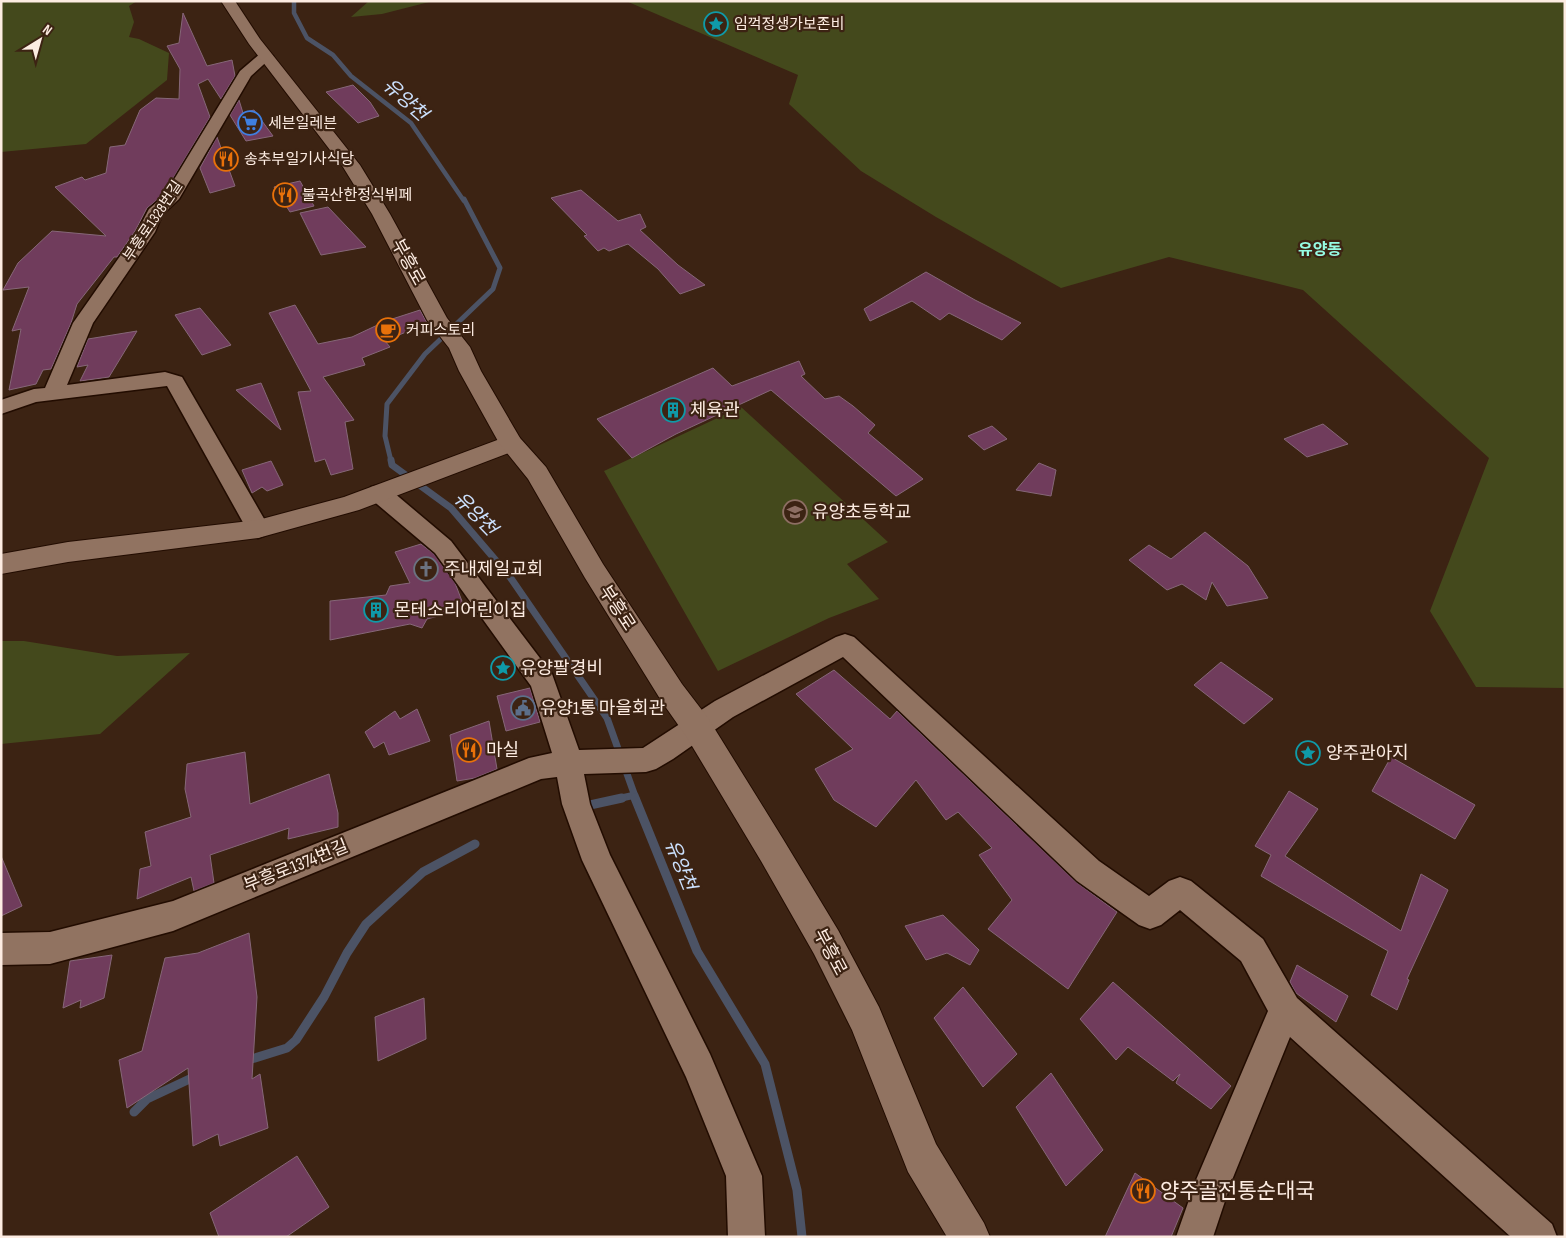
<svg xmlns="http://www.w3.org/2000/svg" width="1566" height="1238" viewBox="0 0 1566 1238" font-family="'Sofia Sans Condensed','Noto Sans KR',sans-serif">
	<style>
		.green { fill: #44491c }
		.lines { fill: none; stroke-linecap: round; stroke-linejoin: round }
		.stream-far3 { stroke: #4c5365; stroke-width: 4.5 }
		.stream-far2 { stroke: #4c5365; stroke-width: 5 }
		.stream-far1 { stroke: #4c5365; stroke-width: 7 }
		.stream { stroke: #4c5365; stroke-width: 9 }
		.building { fill: #703c5c; stroke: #866778 }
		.minor-casing { stroke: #220c00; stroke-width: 3 }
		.tertiary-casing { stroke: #220c00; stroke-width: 2 }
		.secondary-casing { stroke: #220c00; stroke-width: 2 }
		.minor { fill: #917361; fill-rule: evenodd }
		.tertiary { fill: #917361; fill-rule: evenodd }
		.secondary { fill: #917361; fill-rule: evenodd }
		.labels { text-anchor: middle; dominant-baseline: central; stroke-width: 4.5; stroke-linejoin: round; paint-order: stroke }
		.far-poi-label { font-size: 15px; fill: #fdece2; stroke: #3c2313; text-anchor: start }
		.far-street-label { font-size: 15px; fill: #fdece2; stroke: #3c2313 }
		.far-quarter-label { font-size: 16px; font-weight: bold; fill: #96fae3; stroke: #3c2313 }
		.street-label { font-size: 18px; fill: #fdece2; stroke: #3c2313 }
		.poi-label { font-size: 18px; fill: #fdece2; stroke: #3c2313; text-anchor: start }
		.water-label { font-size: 19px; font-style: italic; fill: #cce1fe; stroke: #3c2313 }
		.near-poi-label { font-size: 21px; fill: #fdece2; stroke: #3c2313; text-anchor: start }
	</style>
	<rect width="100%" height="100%" fill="#3c2313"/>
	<!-- green -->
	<path class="green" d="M1,1H137L129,6L134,22L129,37L139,39L169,53L167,80L86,144L1,152Z
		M369,1H433L382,14L351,17Z
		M626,1H1565V688L1476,687L1430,611L1489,458L1303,290L1169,257L1061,288L936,217L861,171L789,104L798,75Z
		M741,407L888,542L847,564L879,599L829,618L718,671L604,471Z
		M1,641H24L117,656L190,653L100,734L1,744Z"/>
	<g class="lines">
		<!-- stream-far3 -->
		<path class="stream-far3" d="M294,1V13L307,38L333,55L351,76L411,123L464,201"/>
		<!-- stream-far2 -->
		<path class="stream-far2" d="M391,461L385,436L387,404L425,354L493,289L500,268L464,199"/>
		<!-- stream-far1 -->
		<path class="stream-far1" d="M391,460L392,465L451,508L510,577L607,718L636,799
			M617,799L635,795"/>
		<!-- stream -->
		<path class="stream" d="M635,798L697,951L765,1064L797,1190L802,1237
			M590,805L622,798
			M245,1061L287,1048L296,1040L324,997L347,953L366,924L423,872L475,844
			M134,1112L147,1099L196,1076"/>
	</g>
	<!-- building -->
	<path class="building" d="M183,13L207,66L232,60L235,76L221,99L208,79L198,84L210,117L163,195L147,208L135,231L117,257H114L77,304L71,323L51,369L43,370L36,384L9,390L21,329L12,331L29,287L3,290L18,263L52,231L106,236L55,187L82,177L85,180L106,173L110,147L125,145L140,110L156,98L179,99L180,69L167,46L179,43Z
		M353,85L370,102L379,116L358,123L326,92Z
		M239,100L243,113L254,110L273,136L246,141L230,115Z
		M217,137L235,186L210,193L200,168Z
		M300,181L314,206L290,212L274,187Z
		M581,190L618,221L640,214L646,227L640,230L678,265L705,285L680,294L658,269L628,244L609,251L604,248L598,251L584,236L587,235L551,198Z
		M328,207L366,247L321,255L300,213Z
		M926,272L975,300L1021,323L1002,340L949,313L940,320L912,301L870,321L864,309Z
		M295,305L318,344L352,337L386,321L420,310L427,323L385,341L390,347L362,358L365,365L323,377L354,420L345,422L353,469L331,475L325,459L315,462L298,392L311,391L269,313Z
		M200,308L221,333L231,345L202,355L175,315Z
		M137,331L109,377L80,381L88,365L77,367L88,339Z
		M799,361L805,374L801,376L825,399L839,396L853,406L875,425L868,433L923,479L896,496L771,390L676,434L632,458L597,419L713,368L732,386Z
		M261,383L281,430L236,390Z
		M1323,424L1348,444L1307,457L1284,439Z
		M992,426L1007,439L984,450L968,436Z
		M271,461L283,485L267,491L262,487L252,493L242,470Z
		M1039,463L1056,470L1051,496L1016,490Z
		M1205,532L1248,566L1268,598L1227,606L1212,582L1206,600L1182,584L1167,590L1129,560L1149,545L1171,559Z
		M421,544L434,554L455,583L465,609L427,619L422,628L410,624L330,640V601L386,595L390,586L410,583L395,552Z
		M1221,662L1273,699L1244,724L1194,685Z
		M834,670L890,719L897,711L1076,882L1117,912L1068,989L988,929L1012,900L979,855L992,848L958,812L946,820L916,780L876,827L834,800L815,769L853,749L796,694Z
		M530,688L540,722L506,731L497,696Z
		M417,709L430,741L389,755L384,742L374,748L365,732L395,711L400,719Z
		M489,721L497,769L475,778L457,781L450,735Z
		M245,752L250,804L329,774L338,813V827L288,839L289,828L210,855L214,883L194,891L191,877L137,899L140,869L151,866L145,832L191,817L185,789L187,764Z
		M1391,757L1475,805L1455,839L1372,791Z
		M1289,791L1318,809L1285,856L1401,931L1421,874L1448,890L1407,979L1409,980L1397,1010L1371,995L1388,951L1261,876L1271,855L1255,846Z
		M1,856L22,906L1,916Z
		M943,915L979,950L970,965L947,953L926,960L905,926Z
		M249,933L257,997L252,1079L260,1074L268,1128L220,1146L218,1134L193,1146L188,1068L127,1108L119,1060L142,1051L165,958L198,953Z
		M112,955L104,998L80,1008L81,1000L63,1008L70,961Z
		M1297,965L1348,996L1336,1022L1296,993L1290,982Z
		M1113,982L1231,1086L1211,1109L1176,1083L1180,1074L1173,1081L1128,1047L1116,1060L1080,1019Z
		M963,987L1017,1054L983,1087L934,1018Z
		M424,998L426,1039L378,1061L375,1017Z
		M1051,1073L1103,1150L1066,1186L1016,1107Z
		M297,1156L329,1207L286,1237H219L210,1213Z
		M1135,1173L1183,1208L1171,1237H1105Z"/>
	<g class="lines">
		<!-- minor casing -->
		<g class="minor-casing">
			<path id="minor" d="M266,52L273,56L251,76L179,199L162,215L155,232L93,323L67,385L165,372L182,377L270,529L266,535L258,538L250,535L167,386L36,402L1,414V400L34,389L45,388L73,323L137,232L149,209L164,196L240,71L261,53Z
				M379,485L387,487L451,541L552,674L579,750L643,748L715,701L836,637L845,634L854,637L1099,861L1149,896L1169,881L1180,877L1191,881L1263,939L1297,998L1552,1224L1557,1237H1511L1290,1037L1232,1180L1213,1237H1176L1196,1180L1268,1011L1241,961L1180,910L1161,925L1150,929L1139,925L1077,881L843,657L733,717L673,759L656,769L646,772L584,774L590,804L610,855L710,1054L762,1176L765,1237H728L726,1176L686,1077L582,860L562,804L557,777L541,779L173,931L50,964L1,965V933L50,932L173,901L529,758L552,753L531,686L435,553L371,499L368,493L371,487Z"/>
		</g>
		<!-- tertiary casing -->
		<g class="tertiary-casing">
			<path id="tertiary" d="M511,435L519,437L523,443L519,449L359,510L258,538L68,562L1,574V554L68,542L258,520L344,497Z"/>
		</g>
		<!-- secondary casing -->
		<g class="secondary-casing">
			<path id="secondary" d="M221,1H235L260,39L360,165L390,214L447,318L470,347L481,371L520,438L546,467L603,564L682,684L708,718L783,839L838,930L879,1007L936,1144L984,1223L990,1237H947L908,1172L852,1030L814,954L761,861L686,736L662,702L585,578L528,479L499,443L459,371L449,348L427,320L372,214L343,167L249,44Z"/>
		</g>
		<!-- minor -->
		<use href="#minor" class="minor"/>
		<!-- tertiary -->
		<use href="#tertiary" class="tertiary"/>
		<!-- secondary -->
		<use href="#secondary" class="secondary"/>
	</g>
	<!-- icons -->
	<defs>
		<g id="sight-ring" transform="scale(1.25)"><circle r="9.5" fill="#3c2313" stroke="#0f9aa8" stroke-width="1.5"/><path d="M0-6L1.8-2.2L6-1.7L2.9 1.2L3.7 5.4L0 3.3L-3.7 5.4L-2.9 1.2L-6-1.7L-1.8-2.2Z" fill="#0f9aa8"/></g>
		<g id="supermarket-ring" transform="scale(1.25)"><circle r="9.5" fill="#3c2313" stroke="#3f7fe0" stroke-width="1.5"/><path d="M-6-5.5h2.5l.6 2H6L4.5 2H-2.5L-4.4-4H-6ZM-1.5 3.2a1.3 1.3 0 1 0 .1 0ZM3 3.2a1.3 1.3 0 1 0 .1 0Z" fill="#3f7fe0"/></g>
		<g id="restaurant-ring" transform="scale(1.25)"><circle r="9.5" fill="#3c2313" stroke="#e8710a" stroke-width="1.5"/><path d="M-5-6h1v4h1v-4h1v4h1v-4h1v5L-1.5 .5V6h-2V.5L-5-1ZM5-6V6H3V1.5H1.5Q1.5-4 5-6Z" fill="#e8710a"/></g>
		<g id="cafe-ring" transform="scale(1.25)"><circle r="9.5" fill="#3c2313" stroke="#e8710a" stroke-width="1.5"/><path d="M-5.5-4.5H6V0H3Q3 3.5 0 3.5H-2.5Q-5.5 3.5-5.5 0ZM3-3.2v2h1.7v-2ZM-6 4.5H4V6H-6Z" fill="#e8710a"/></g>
		<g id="building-ring" transform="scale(1.25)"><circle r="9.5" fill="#3c2313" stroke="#0f9aa8" stroke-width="1.5"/><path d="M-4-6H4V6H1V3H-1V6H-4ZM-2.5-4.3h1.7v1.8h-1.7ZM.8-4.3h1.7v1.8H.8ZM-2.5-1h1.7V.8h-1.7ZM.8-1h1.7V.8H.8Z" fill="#0f9aa8"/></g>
		<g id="school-ring" transform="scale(1.25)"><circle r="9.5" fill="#3c2313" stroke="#8d6e63" stroke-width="1.5"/><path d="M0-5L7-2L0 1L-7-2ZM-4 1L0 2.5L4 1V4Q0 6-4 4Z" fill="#8d6e63"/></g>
		<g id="church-ring" transform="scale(1.25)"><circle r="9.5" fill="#3c2313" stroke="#6b7280" stroke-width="1.5"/><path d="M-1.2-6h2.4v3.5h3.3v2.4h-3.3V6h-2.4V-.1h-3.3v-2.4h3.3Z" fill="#6b7280"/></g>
		<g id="civic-ring" transform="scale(1.25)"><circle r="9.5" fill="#3c2313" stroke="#5c6f8a" stroke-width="1.5"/><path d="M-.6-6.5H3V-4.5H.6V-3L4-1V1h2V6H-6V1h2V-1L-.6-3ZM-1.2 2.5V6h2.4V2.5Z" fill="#5c6f8a"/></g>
	</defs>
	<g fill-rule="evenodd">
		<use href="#sight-ring" x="716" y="24"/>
		<use href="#supermarket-ring" x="250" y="123"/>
		<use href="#restaurant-ring" x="226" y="159"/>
		<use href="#restaurant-ring" x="285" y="195"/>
		<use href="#cafe-ring" x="388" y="330"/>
		<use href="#building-ring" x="673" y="410"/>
		<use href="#school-ring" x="795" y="512"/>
		<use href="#church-ring" x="426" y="569"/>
		<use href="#building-ring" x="376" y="610"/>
		<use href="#sight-ring" x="503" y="668"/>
		<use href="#civic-ring" x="523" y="708"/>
		<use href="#restaurant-ring" x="469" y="750"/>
		<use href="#sight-ring" x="1308" y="753"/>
		<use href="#restaurant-ring" x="1143" y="1191"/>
	</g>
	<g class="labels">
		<!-- far-poi labels -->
		<g class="far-poi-label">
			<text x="734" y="24">임꺽정생가보존비</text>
			<text x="268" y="123">세븐일레븐</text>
			<text x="244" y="159">송추부일기사식당</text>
			<text x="302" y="195">불곡산한정식뷔페</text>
			<text x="406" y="330">커피스토리</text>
		</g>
		<!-- far-street labels -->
		<g class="far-street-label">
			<text transform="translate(153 221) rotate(-56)">부흥로1328번길</text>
		</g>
		<!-- far-quarter labels -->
		<g class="far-quarter-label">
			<text x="1320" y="250">유양동</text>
		</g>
		<!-- street labels -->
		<g class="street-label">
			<text transform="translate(408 262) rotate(61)">부흥로</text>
			<text transform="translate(617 608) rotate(57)">부흥로</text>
			<text transform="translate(296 866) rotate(-22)">부흥로1374번길</text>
			<text transform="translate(830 952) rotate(62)">부흥로</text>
		</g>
		<!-- poi labels -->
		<g class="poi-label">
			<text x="690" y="410">체육관</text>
			<text x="812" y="512">유양초등학교</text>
			<text x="444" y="569">주내제일교회</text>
			<text x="394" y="610">몬테소리어린이집</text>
			<text x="520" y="668">유양팔경비</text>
			<text x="540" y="708">유양1통 마을회관</text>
			<text x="486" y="750">마실</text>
			<text x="1326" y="753">양주관아지</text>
		</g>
		<!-- water labels -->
		<g class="water-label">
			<text transform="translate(405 100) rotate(42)">유양천</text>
			<text transform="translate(475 514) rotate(46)">유양천</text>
			<text transform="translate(680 865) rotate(68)">유양천</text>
		</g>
		<!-- near-poi labels -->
		<g class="near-poi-label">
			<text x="1160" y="1191">양주골전통순대국</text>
		</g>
	</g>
	<!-- border -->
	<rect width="1566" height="1238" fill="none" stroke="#fdece2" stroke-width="5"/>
	<!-- north arrow -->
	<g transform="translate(40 40) rotate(37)" stroke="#3c2313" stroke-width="4" paint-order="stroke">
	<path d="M0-4L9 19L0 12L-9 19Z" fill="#fdece2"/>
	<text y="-8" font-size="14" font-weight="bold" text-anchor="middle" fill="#fdece2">N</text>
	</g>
</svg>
